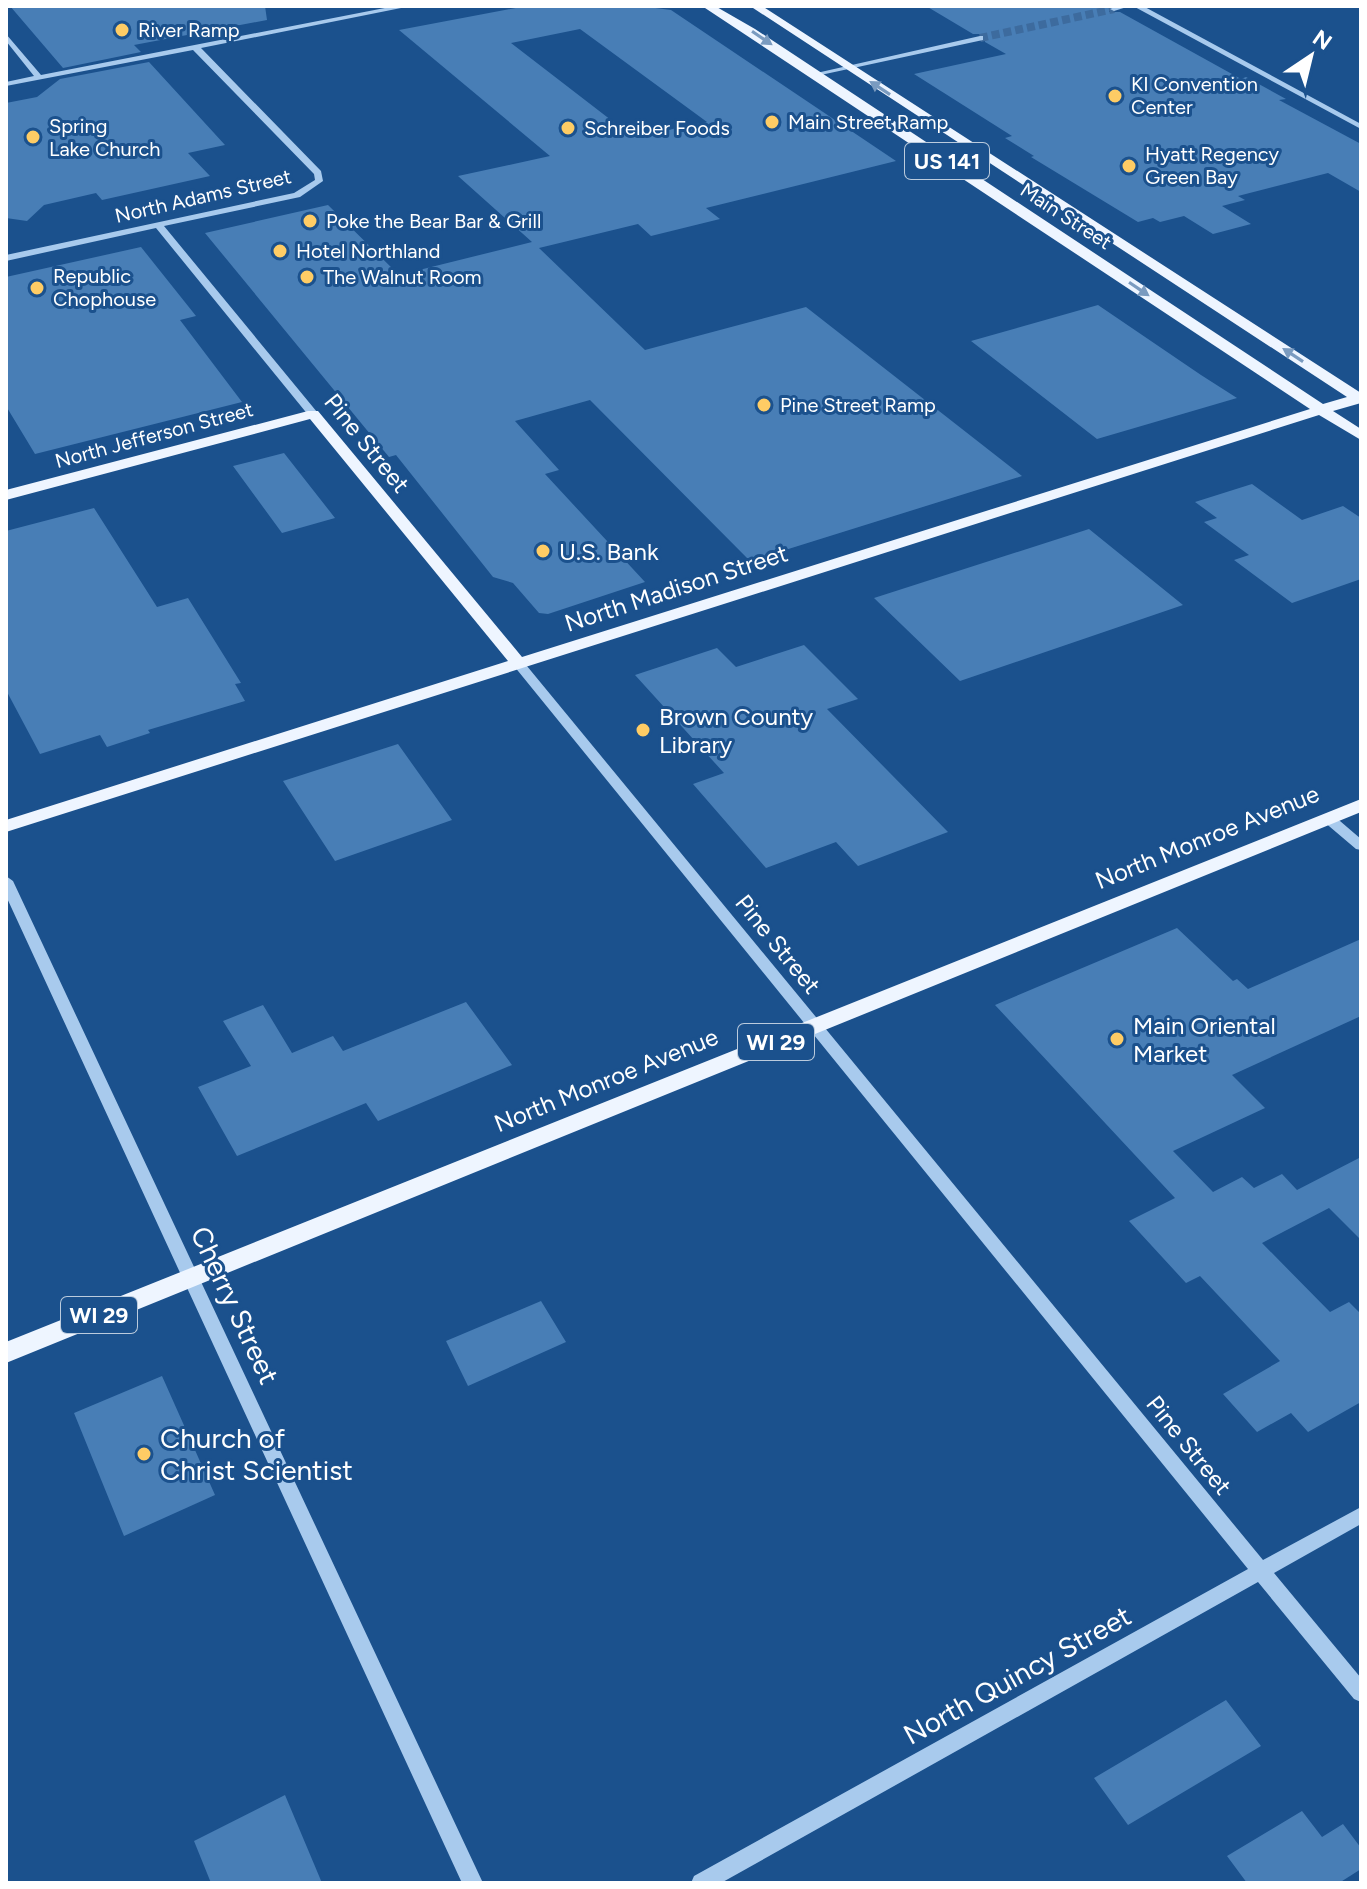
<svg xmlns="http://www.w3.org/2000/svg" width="1367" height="1889" viewBox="0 0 1367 1889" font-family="Figtree,sans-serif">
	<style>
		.building { fill: #487eb6; fill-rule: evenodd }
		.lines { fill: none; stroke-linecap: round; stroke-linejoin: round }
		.minor-tunnel { stroke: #3d6b9e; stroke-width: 8; stroke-dasharray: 8 4; stroke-linecap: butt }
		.minor { fill: #a8caed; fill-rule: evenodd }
		.major { fill: #eef5ff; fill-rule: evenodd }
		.oneway { fill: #7a9bc0 }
		.poi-dot { fill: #fecc65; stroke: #1b518d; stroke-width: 3 }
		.labels { text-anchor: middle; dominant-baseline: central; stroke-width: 6; stroke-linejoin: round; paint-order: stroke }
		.far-poi-label { font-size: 20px; fill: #fff; stroke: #1b518d; text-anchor: start }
		.far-street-label { font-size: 20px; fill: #fff; stroke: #1b518d }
		.shield { fill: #1b518d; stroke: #bbcbdd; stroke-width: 2 }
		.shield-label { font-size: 22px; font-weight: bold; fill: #fff }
		.street-label { font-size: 24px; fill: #fff; stroke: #1b518d }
		.poi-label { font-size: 24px; fill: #fff; stroke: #1b518d; text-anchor: start }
		.near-street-label { font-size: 28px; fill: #fff; stroke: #1b518d }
		.near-poi-label { font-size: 28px; fill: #fff; stroke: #1b518d; text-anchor: start }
	</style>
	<rect width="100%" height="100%" fill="#1b518d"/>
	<!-- building -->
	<path class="building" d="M10,6H265L267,20L134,45L141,52L63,68Z
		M526,6H640L671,10L896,161L706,208L720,219L651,236L638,224L539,248L645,350L806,307L1022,476L750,561L590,400L515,421L559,470L545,474L645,582L548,614L539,613L513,583L493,577L396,455L389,457L205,233L328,205L399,275L532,242L458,176L550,156L399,30ZM580,29L707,122L633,137L511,43Z
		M926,6H1109V12H1120L1241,79L1246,77L1286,99L1279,100L1361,144V192L1328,173L1238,196L1245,200L1222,206L1251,224L1213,234L1184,216L1160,222L1153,218L1138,222L1031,157L1034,156L1005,138L1012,136L914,74L1006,54L985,42V34H973Z
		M149,62L225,145L188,153L210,176L102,200L96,193L44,205L27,221L6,218V103L37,97L60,79Z
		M141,247L196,316L180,320L242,402L35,454L6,406V277Z
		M1098,305L1201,375L1237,398L1097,439L971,341Z
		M284,453L335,518L282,533L233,466Z
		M1252,484L1302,520L1343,506L1361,518V579L1292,603L1234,560L1249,555L1204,522L1217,518L1195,502Z
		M94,508L157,607L188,598L241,683L235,684L245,701L148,730L150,733L107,747L100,735L40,754L6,690V531Z
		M1089,529L1183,605L960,681L874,598Z
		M804,645L858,699L827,709L948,832L858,866L836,842L766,868L693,784L724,773L635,675L717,648L736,667Z
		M398,744L452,820L335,861L283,781Z
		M1177,928L1233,981L1237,979L1248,989L1361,939V1016L1232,1075L1265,1108L1173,1151L1213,1192L1242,1177L1254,1188L1282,1174L1297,1190L1361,1157V1240L1329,1208L1262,1243L1330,1312L1349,1302L1361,1314V1402L1308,1432L1291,1413L1257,1432L1223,1394L1280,1361L1200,1276L1186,1283L1129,1221L1175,1198L995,1005Z
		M466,1002L512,1065L378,1121L366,1103L237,1156L198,1087L251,1066L223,1021L263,1005L292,1053L333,1036L343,1051Z
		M541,1301L566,1342L468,1386L446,1341Z
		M162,1376L215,1495L124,1536L74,1413Z
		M1226,1700L1261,1746L1128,1825L1094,1778Z
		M285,1795L322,1883H211L194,1841Z
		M1302,1811L1322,1837L1343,1824L1361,1848V1869L1339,1883H1247L1227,1856Z"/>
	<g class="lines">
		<!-- minor-tunnel -->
		<path class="minor-tunnel" d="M980,38L1114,9"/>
		<!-- minor -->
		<path class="minor" d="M395,6H411L201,48L321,171L323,181L300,197L164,226L317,412V416H309L156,228L6,261V255L294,193L315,180L314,174L193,50L6,86V82L34,76L6,41V34L41,75Z
			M1117,6H1130L1114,11L1110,9Z
			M1133,6H1143L1361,124V129Z
			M980,36H983V40L816,76L812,74Z
			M518,659L522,660L1263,1560L1361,1507V1524L1274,1573L1361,1678V1702L1354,1699L1258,1582L721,1883H691L694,1876L1248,1569L514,666L512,663L514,660Z
			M1328,814L1333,815L1361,839V850L1356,849L1323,821L1321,818L1323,815Z
			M6,876L13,881L483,1883H462L6,896Z"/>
		<!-- major -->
		<path class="major" d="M702,6H715L755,29L1323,404L1347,397L750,6H762L1361,393V403L1333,411L1361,429V440L1319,415L6,832V820L508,661L310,419L6,500V490L308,411H318L522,657L1310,409Z
			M1361,799V812L6,1363V1342Z"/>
	</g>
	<!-- one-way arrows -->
	<defs><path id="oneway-solid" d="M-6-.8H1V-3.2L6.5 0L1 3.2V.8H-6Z" transform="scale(2)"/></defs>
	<g class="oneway">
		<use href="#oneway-solid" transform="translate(762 38) rotate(34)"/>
		<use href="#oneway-solid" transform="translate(880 88) rotate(-147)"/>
		<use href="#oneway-solid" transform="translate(1139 289) rotate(34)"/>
		<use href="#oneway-solid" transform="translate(1293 355) rotate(-147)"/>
	</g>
	<!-- markers -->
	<g class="poi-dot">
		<circle cx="122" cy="30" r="8"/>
		<circle cx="1115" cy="96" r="8"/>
		<circle cx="772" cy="122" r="8"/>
		<circle cx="568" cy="128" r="8"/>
		<circle cx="33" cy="137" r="8"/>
		<circle cx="1129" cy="166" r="8"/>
		<circle cx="310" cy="221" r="8"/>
		<circle cx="280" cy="251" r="8"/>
		<circle cx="307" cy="277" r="8"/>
		<circle cx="37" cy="288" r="8"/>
		<circle cx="764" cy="405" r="8"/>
		<circle cx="543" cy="551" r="8"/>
		<circle cx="643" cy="730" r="8"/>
		<circle cx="1117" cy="1039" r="8"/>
		<circle cx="144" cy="1454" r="8"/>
	</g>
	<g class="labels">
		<!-- far-poi labels -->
		<g class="far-poi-label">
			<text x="138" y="30">River Ramp</text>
			<text x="1131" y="84">KI Convention<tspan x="1131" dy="23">Center</tspan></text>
			<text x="788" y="122">Main Street Ramp</text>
			<text x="49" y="126">Spring<tspan x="49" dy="23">Lake Church</tspan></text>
			<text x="584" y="128">Schreiber Foods</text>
			<text x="1145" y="154">Hyatt Regency<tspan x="1145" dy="23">Green Bay</tspan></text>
			<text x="326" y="221">Poke the Bear Bar &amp; Grill</text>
			<text x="296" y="251">Hotel Northland</text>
			<text x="53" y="276">Republic<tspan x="53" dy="23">Chophouse</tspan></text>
			<text x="323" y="277">The Walnut Room</text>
			<text x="780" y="405">Pine Street Ramp</text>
		</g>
		<!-- far-street labels -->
		<g class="far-street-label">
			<text transform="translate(203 196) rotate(-13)">North Adams Street</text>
			<text transform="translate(1066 216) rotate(33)">Main Street</text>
			<text transform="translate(154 435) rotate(-15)">North Jefferson Street</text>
		</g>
		<!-- shield labels -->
		<g class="shield">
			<rect x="905" y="143" width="84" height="36" rx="6"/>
			<rect x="738" y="1024" width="76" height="36" rx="6"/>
			<rect x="61" y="1297" width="76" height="36" rx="6"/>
		</g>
		<g class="shield-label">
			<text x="947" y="161">US 141</text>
			<text x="776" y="1042">WI 29</text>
			<text x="99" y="1315">WI 29</text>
		</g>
		<!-- street labels -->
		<g class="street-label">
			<text transform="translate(367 443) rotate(51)">Pine Street</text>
			<text transform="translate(676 588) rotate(-18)">North Madison Street</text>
			<text transform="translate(1207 837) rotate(-22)">North Monroe Avenue</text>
			<text transform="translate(778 944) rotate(51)">Pine Street</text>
			<text transform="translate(606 1080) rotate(-22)">North Monroe Avenue</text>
			<text transform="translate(1189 1445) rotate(51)">Pine Street</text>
		</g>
		<!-- poi labels -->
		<g class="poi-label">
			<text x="559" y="551">U.S. Bank</text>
			<text x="659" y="716">Brown County<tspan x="659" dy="28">Library</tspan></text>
			<text x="1133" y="1025">Main Oriental<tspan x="1133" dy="28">Market</tspan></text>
		</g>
		<!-- near-street labels -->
		<g class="near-street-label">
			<text transform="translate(235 1305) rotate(65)">Cherry Street</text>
			<text transform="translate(1017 1675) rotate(-29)">North Quincy Street</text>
		</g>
		<!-- near-poi labels -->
		<g class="near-poi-label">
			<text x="160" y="1438">Church of<tspan x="160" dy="32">Christ Scientist</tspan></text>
		</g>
	</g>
	<!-- border -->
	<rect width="1367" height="1889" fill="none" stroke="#ffffff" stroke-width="16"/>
	<!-- north arrow -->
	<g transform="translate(1311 56) rotate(35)" stroke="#1b518d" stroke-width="6" paint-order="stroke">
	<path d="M0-6L14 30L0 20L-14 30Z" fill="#ffffff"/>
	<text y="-12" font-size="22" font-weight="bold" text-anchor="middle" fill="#ffffff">N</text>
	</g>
</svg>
